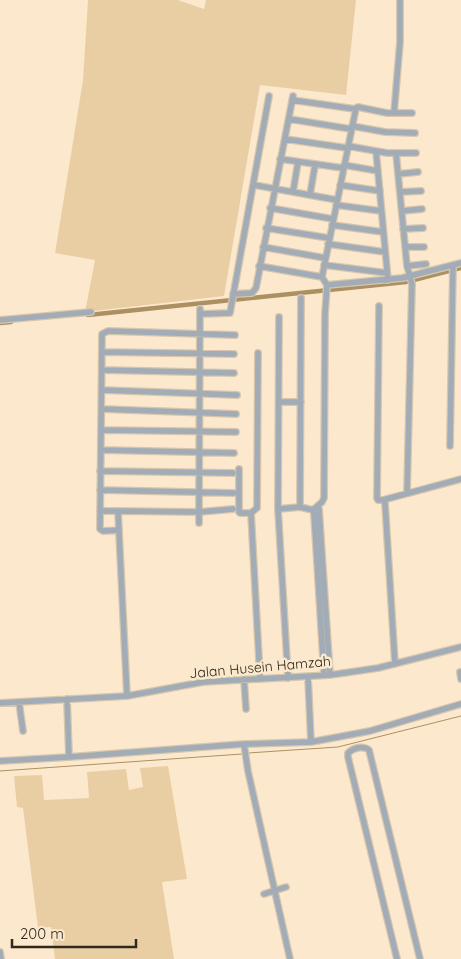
<svg xmlns="http://www.w3.org/2000/svg" width="461" height="959" viewBox="0 0 461 959" font-family="Quicksand,sans-serif">
	<style>
		.green { fill: #eacea3 }
		.lines { fill: none; stroke-linecap: round; stroke-linejoin: round }
		.stream { stroke: #ac9062; stroke-width: 1 }
		.canal { stroke: #ac9062; stroke-width: 4.5 }
		.minor-casing { stroke: #d7c6ad; stroke-width: 8 }
		.minor { stroke: #a1acb6; stroke-width: 5.5 }
		.labels { text-anchor: middle; dominant-baseline: central; stroke-width: 5; stroke-linejoin: round; paint-order: stroke }
		.street-label { font-size: 14px; fill: #2f281d; stroke: #fce9cd }
	</style>
	<rect width="100%" height="100%" fill="#fce9cd"/>
	<!-- green -->
	<path class="green" d="M88,0H178L204,9L206,0H356L346,95L260,85L224,296L85,312L95,260L55,253L83,80Z
		M168,766L187,879L162,882L174,959H55L51,927L38,928L23,808L17,807L14,776L42,775L44,800L89,798L87,772L126,769L129,790L143,787L140,768Z"/>
	<g class="lines">
		<!-- stream -->
		<path class="stream" d="M248,753L338,747L461,716
			M0,771L242,754"/>
		<!-- canal -->
		<path class="canal" d="M88,315L406,282L461,268
			M0,323L11,322"/>
		<!-- minor casing -->
		<g class="minor-casing">
			<path id="minor" d="M292,100L355,109
				M394,113L400,42V0
				M289,119L351,129
				M352,126L385,132L415,133
				M285,139L347,148
				M348,146L387,153H416
				M376,151L388,280
				M396,153L407,266L412,284L407,493
				M280,159L343,168
				M344,165L378,171
				M398,174L418,172
				M254,185L337,200
				M340,185L380,191
				M293,192L298,162
				M400,192L421,191
				M310,195L315,165
				M336,205L381,211
				M270,208L333,219
				M402,211L422,209
				M332,225L383,232
				M266,228L329,238
				M403,229L423,228
				M328,244L385,252
				M263,247L325,258
				M405,247H424
				M324,265L387,273
				M259,266L322,277L327,285L325,314L324,498L322,502L313,510
				M407,266L426,264
				M322,277L356,108L358,107L387,113H412
				M327,285L402,278L461,263
				M233,294L252,293L256,288L293,96
				M379,306L377,498L378,500H383L385,503L395,664
				M200,314L230,313L269,96
				M279,317L278,509L300,507L313,510L314,514L324,675
				M0,320L91,312
				M102,352L234,354
				M102,370L234,373
				M102,390L237,395
				M279,402H301
				M102,409L236,414
				M101,430L236,432
				M450,446L453,265
				M101,450L234,453
				M239,469V512L240,513H251L257,508L258,353
				M100,471L233,473
				M100,490L234,493
				M383,500L461,479
				M300,507L301,298
				M278,509L288,678
				M319,509L330,675
				M100,511H118L127,696
				M118,511L199,512L200,309
				M251,513L260,678
				M199,523V512L233,509
				M119,530L103,531L100,529L102,334L108,331L235,335
				M460,672L461,679
				M308,677L311,742
				M244,679L246,709
				M19,702L23,731
				M0,703L127,696L203,682L330,675L378,668L461,647
				M244,744L248,771L290,959
				M69,757L244,744L311,742L370,731L461,704
				M0,761L69,757L67,699
				M264,894L286,887
				M0,952L1,959
				M397,959L348,757V753C353,748 363,745 369,750L420,959"/>
		</g>
		<!-- minor -->
		<use href="#minor" class="minor"/>
	</g>
	<g class="labels">
		<!-- street labels -->
		<g class="street-label">
			<text transform="translate(260 667) rotate(-5)">Jalan Husein Hamzah</text>
		</g>
	</g>
	<!-- scale -->
	<path d="M12 939v8h124v-8" fill="none" stroke="#2f281d" stroke-width="2.5"/>
	<text x="20" y="939" font-size="15" fill="#2f281d" stroke="#fce9cd" stroke-width="4" paint-order="stroke">200 m</text>
</svg>
